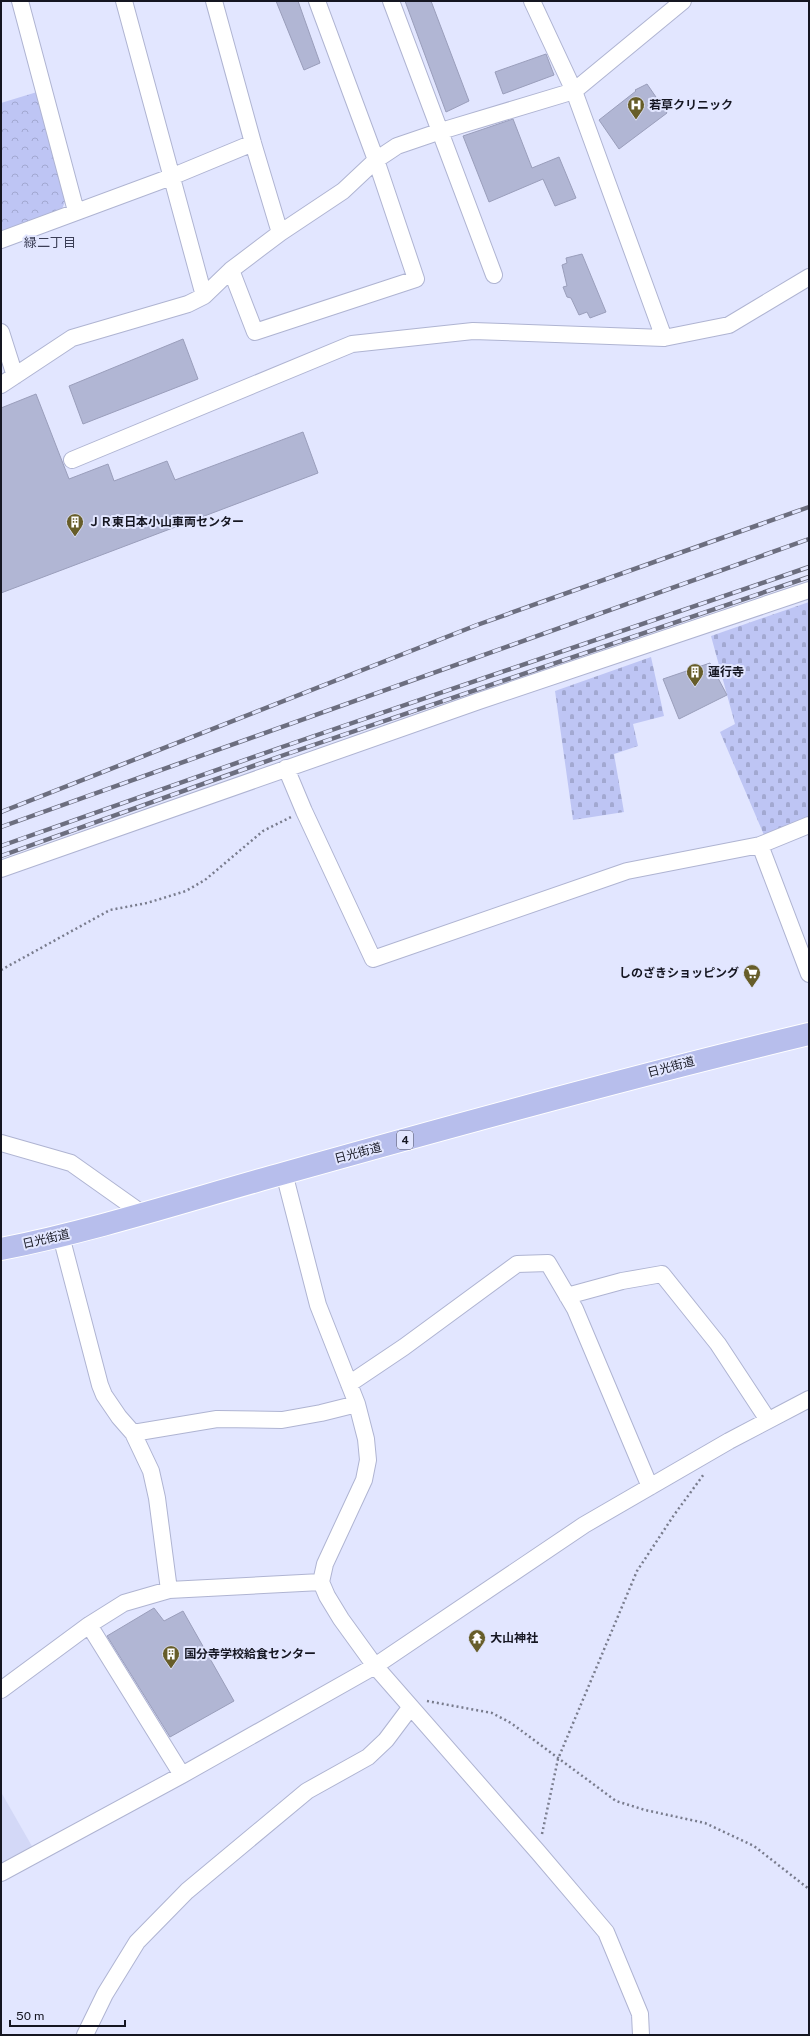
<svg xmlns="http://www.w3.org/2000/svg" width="810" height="2036" viewBox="0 0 810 2036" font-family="'Public Sans','Noto Sans JP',sans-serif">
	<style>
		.built { fill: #d3d8f7 }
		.cemetery { fill: url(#cemetery-stones) }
		.park { fill: url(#park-crowns) }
		.building { fill: #b1b6d4; stroke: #9a9ebb }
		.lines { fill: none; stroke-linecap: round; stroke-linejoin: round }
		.minor-casing { stroke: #afb4d2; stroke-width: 18 }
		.highway-casing { stroke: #fff; stroke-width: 24 }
		.path { stroke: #797c8d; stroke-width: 2.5; stroke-dasharray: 2 3; stroke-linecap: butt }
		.minor { stroke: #fff; stroke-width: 16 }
		.highway { stroke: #b7beec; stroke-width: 22 }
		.rail-casing { stroke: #6c6e7f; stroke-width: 4.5 }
		.rail { stroke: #e2e6ff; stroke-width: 3; stroke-dasharray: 9; stroke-linecap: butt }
		.labels { text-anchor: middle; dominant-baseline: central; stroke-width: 4; stroke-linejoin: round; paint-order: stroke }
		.shield { fill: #e2e6ff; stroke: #525464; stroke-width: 1 }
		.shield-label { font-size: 11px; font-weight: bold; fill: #151621 }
		.poi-label { font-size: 12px; font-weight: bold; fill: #151621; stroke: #e2e6ff; text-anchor: start }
		.street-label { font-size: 12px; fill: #151621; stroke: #e2e6ff }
		.neighbourhood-label { font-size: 13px; fill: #3b3e56; stroke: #e2e6ff }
	</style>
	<defs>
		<pattern id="cemetery-stones" width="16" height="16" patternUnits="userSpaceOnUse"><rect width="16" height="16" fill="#bec5f4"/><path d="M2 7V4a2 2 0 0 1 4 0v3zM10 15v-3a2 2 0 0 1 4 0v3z" fill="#a2a8d1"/></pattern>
		<pattern id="park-crowns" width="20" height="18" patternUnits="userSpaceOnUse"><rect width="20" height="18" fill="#bec5f4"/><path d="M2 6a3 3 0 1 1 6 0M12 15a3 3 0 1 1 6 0" fill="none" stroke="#a2a8d1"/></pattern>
	</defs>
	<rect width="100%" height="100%" fill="#e2e6ff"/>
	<!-- built -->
	<path class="built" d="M1,1792L33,1848L1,1866Z"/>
	<!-- cemetery -->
	<path class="cemetery" d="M809,602V817L764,835L720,732L735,724L711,636Z
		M651,657L664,716L633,724L638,746L614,754L624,812L573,820L555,691Z"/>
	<!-- park -->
	<path class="park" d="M37,92L66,199L62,209L1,231V103Z"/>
	<!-- building -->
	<path class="building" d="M276,1H298L320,63L304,70Z
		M405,1H431L469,101L446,112Z
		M546,54L554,75L503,94L495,72Z
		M647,84L667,113L619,149L599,120L636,91L635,90Z
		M513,119L532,168L559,157L576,198L555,206L543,179L489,202L463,136Z
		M582,254L606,312L590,318L587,312L579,315L571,298L567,297L563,287L567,286L562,265L567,263L566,258Z
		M183,339L198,379L83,424L69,386Z
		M36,394L69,479L108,464L114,481L167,461L175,480L303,432L318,473L1,593V408Z
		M710,663L727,695L679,719L663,679Z
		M154,1608L164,1621L183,1611L234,1701L170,1737L107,1636Z"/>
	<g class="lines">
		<!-- minor casing -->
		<g class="minor-casing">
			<path id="minor" d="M20,1L76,211
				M124,1L204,296
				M214,1L253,143L280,233
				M391,1L494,275
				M532,1L574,91L664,338
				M1,240L171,177L253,143
				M231,270L255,332L416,279L376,160L317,1
				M1,332L15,376
				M1,385L72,338L188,304L204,296L231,270L280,233L343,191L376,160L397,146L441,131L574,91L683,1
				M72,460L352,344L473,331L664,338L729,325L809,277
				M286,768L304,811L373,959L627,871L760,845L809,825
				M760,845L809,974
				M1,869L479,701L809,590
				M1,1143L71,1163L143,1214
				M284,1173L318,1305L357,1404L366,1439L368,1460L364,1480L325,1564L321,1582L327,1596L341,1619L375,1666L538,1852L606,1932L640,2014L641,2035
				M61,1236L100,1385L104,1395L119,1417L133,1433L151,1471L157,1498L169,1590L321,1582
				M567,1296L622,1281L662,1274L718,1344L768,1420
				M349,1384L404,1347L517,1264L548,1263L575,1309L650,1487
				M133,1433L217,1419L282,1420L321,1413L357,1404
				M89,1625L182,1775
				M1,1690L89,1625L124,1603L169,1590
				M1,1873L182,1775L375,1666L584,1525L729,1441L809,1399
				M85,2035L105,1994L137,1942L187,1891L307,1791L368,1757L386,1740L410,1708"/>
		</g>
		<!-- highway casing -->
		<g class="highway-casing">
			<path id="highway" d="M1,1249C97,1230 191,1199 285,1173C459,1124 633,1076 809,1034"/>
		</g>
		<!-- path -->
		<path class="path" d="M1,970L110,910L147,903L186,891L205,880L263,831L291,817
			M427,1701L492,1713L511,1723L616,1801L645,1810L705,1823L754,1846L809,1889
			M542,1834L558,1759L637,1571L674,1515L704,1474"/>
		<!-- minor -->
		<use href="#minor" class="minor"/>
		<!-- highway -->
		<use href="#highway" class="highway"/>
		<!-- rail casing -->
		<g class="rail-casing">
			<path id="rail" d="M1,812L477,625L809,507
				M1,827L809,539
				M1,846L282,747L809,567
				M1,856L284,755L809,577"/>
		</g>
		<!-- rail -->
		<use href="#rail" class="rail"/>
	</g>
	<!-- icons -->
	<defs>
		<g id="hospital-pin" transform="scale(0.9)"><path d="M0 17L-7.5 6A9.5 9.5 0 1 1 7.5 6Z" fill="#675d29" stroke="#e2e6ff"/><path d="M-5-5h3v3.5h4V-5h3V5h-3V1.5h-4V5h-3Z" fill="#fff"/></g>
		<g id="building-pin" transform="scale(0.9)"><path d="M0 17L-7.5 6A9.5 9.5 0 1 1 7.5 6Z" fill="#675d29" stroke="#e2e6ff"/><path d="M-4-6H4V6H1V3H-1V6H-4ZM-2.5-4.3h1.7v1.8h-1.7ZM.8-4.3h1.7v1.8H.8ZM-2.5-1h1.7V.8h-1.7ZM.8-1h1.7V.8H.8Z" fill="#fff"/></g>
		<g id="supermarket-pin" transform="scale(0.9)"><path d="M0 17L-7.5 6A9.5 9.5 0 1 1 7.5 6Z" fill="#675d29" stroke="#e2e6ff"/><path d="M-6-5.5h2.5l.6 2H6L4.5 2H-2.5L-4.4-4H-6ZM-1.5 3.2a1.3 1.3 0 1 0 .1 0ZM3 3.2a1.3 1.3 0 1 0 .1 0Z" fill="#fff"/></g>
		<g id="temple-pin" transform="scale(0.9)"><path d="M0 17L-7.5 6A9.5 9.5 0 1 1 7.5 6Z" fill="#675d29" stroke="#e2e6ff"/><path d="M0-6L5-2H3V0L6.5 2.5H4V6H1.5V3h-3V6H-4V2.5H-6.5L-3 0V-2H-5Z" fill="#fff"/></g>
	</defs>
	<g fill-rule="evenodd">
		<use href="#hospital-pin" x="636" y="105"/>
		<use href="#building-pin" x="75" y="522"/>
		<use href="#building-pin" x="695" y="672"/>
		<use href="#supermarket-pin" x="752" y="973"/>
		<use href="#temple-pin" x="477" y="1638"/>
		<use href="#building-pin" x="171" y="1654"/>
	</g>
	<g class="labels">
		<!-- shield labels -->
		<rect class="shield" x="397" y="1131" width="16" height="18" rx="3"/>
		<g class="shield-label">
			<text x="405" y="1140">4</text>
		</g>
		<!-- poi labels -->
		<g class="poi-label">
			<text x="649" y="105">若草クリニック</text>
			<text x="88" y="522">ＪＲ東日本小山車両センター</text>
			<text x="708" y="672">蓮行寺</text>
			<text x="739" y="973" text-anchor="end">しのざきショッピング</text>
			<text x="490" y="1638">大山神社</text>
			<text x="184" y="1654">国分寺学校給食センター</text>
		</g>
		<!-- street labels -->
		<g class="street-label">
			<text transform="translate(671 1067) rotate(-15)">日光街道</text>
			<text transform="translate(358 1153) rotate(-15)">日光街道</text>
			<text transform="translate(46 1239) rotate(-13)">日光街道</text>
		</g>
		<!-- neighbourhood labels -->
		<g class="neighbourhood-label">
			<text x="50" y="242">緑二丁目</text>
		</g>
	</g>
	<!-- border -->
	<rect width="810" height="2036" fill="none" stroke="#151621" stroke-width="4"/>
	<!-- scale -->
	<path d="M10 2020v6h115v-6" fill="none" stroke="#151621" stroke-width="2"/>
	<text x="16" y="2020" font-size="12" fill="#151621" stroke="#e2e6ff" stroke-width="3" paint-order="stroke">50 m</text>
</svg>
